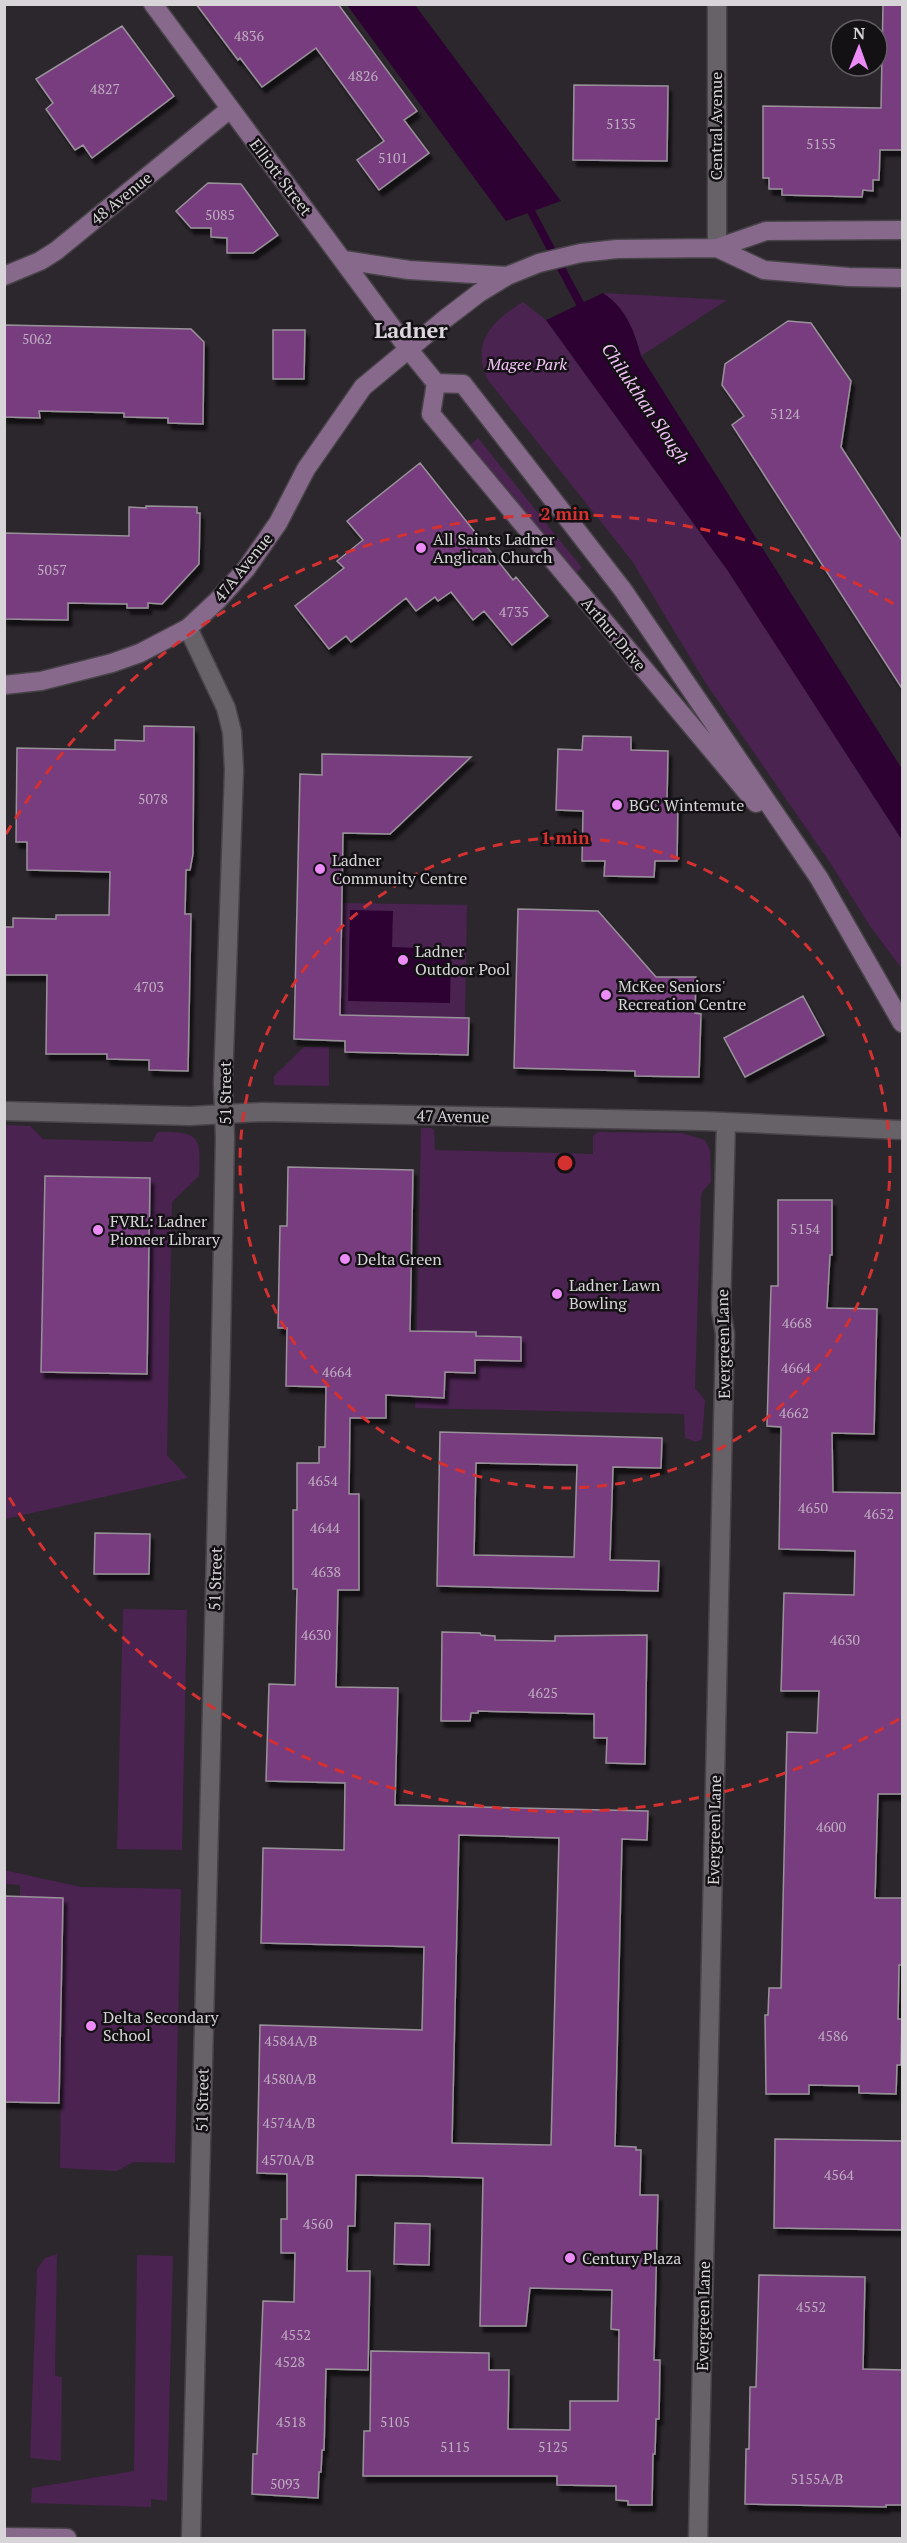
<svg xmlns="http://www.w3.org/2000/svg" width="907" height="2543" viewBox="0 0 907 2543" font-family="'PT Serif',serif">
	<style>
		.green { fill: #4a2350 }
		.water { fill: #2d0233 }
		.lines { fill: none; stroke-linecap: round; stroke-linejoin: round }
		.stream { stroke: #2d0233; stroke-width: 8 }
		.building { fill: #773c7e; stroke: #99929a; stroke-width: 1.5; fill-rule: evenodd; filter: url(#shadow) }
		.street-casing { stroke: #474348; stroke-width: 21 }
		.secondary-casing { stroke: #474348; stroke-width: 21 }
		.street { stroke: #676168; stroke-width: 18 }
		.secondary { stroke: #87698b; stroke-width: 18 }
		.ring { fill: none; stroke: #d63131; stroke-width: 3; stroke-dasharray: 10 8 }
		.poi-dot { fill: #ed8cf9; stroke: #131113; stroke-width: 2 }
		.labels { text-anchor: middle; dominant-baseline: central; stroke-width: 5; stroke-linejoin: round; paint-order: stroke }
		.number-label { font-size: 14px; fill: #c0afc2 }
		.street-label { font-size: 16px; fill: #d8d5d9; stroke: #131113 }
		.park-label { font-size: 16px; font-style: italic; fill: #f6c4fb; stroke: #131113 }
		.poi-label { font-size: 16px; fill: #d8d5d9; stroke: #131113; text-anchor: start }
		.water-label { font-size: 18px; font-style: italic; fill: #f2c1f8; stroke: #131113 }
		.district-label { font-size: 22px; font-weight: bold; fill: #ddd6de; stroke: #131113 }
		.centre { fill: #d63131; stroke: #131113; stroke-width: 3 }
		.ring-label { font-size: 18px; text-anchor: middle; font-weight: bold; fill: #d63131; stroke: #131113; stroke-width: 5; stroke-linejoin: round; paint-order: stroke }
	</style>
	<defs>
		<filter id="shadow"><feDropShadow dx="3.5" dy="6" stdDeviation="1.5" flood-color="#0009"/></filter>
	</defs>
	<rect width="100%" height="100%" fill="#2c272d"/>
	<!-- green -->
	<path class="green" d="M603,293L727,300L641,356C635,332 624,307 603,293Z
		M523,302L546,320L728,571L902,840V969L870,926L829,861L705,682L632,561L488,380C470,343 492,321 523,302Z
		M478,438L582,568L575,574L470,445Z
		M342,903L467,905L465,1017L469,1018L468,1055L345,1053V1041H339Z
		M304,1047H329V1086L274,1085V1076Z
		M5,1125L30,1126L43,1139L152,1142L158,1132C200,1131 201,1137 199,1176L172,1202L167,1455L188,1478L5,1519Z
		M421,1128H431L434,1130L435,1150L593,1154V1136L598,1132L682,1133L705,1140L710,1150L711,1182L702,1192L701,1198L695,1388L705,1400L702,1439L696,1442L685,1438L684,1414L415,1408Z
		M123,1609L187,1610L182,1850L117,1849Z
		M4,1870L81,1887L181,1889L175,2163L133,2162L117,2171L60,2168L63,1898L20,1897V1885L5,1884Z
		M57,2254L55,2376L62,2377L61,2461L30,2458L37,2269L45,2258Z
		M137,2255L173,2256L167,2501L151,2499V2507L31,2503L32,2488L134,2471Z"/>
	<!-- water -->
	<path class="water" d="M347,5H415L561,201L506,221Z
		M603,293C626,308 634,330 641,356L902,769V840L728,571L546,320Z
		M350,910L393,911L392,947L451,949L450,1003L348,1001Z"/>
	<g class="lines">
		<!-- stream -->
		<path class="stream" d="M526,202L585,313"/>
	</g>
	<!-- building -->
	<path class="building" d="M196,4H338L417,111L404,120L429,153L379,190L357,160L384,141L316,48L262,87L240,58L238,60Z
		M883,4H903V150H880L879,180H873V191L863,190L862,197L782,195V189H769V178H763V106L881,108Z
		M122,26L174,96L92,158L83,145L75,150L46,109L53,103L36,79Z
		M574,85L668,86L667,161L573,160Z
		M208,183L241,184L278,235L253,253H227V238L211,237V228H191L176,211Z
		M788,321L811,323L851,381L841,447L903,542V690L732,425L744,416L722,385L725,364Z
		M4,325L191,329L204,342L203,424L168,423V418L124,417V413L39,411L40,418L4,417Z
		M273,330H305L304,379H273Z
		M420,463L513,580L516,577L548,616L512,645L484,611L473,620L451,592L438,601L435,597L416,611L406,598L351,642L346,636L329,649L295,606L344,568L337,561L363,540L347,521Z
		M146,506L197,507V513H200L199,564L162,604L148,603V608H127V604L68,603V620L4,619V533L129,536V507L146,508Z
		M144,726L194,727L193,854L190,870H186L185,914H191L188,1071L149,1070V1060L107,1059V1054H46L47,975H4V927H13V918L56,919V915H109L110,872L27,870V842H16L17,748L115,750V740L144,741Z
		M583,736L631,737V750L668,751L667,800H678L677,861H655L654,877L604,876L605,861H582L583,811L556,810L558,749L582,750Z
		M322,754L471,757L390,834L343,833L340,1015L469,1018L468,1055L345,1052V1041L294,1039L300,774L322,775Z
		M518,909L598,911L656,977H696L695,1013L701,1014L699,1077L635,1076V1071L514,1068Z
		M803,996L824,1035L745,1077L724,1038Z
		M288,1167L413,1170L410,1331L476,1332V1336L521,1337V1361L475,1360V1373L445,1372L444,1398L386,1395V1418H350L349,1494H359V1590H338L336,1687L398,1688L395,1805L648,1811L647,1840L622,1839L615,2146L636,2147V2150H641L640,2195H658L654,2360H660L659,2419H656L655,2454H653L652,2505H628V2501L616,2500V2486L557,2485V2476H363L364,2431H370L371,2351L489,2353V2370H509L508,2429L570,2430V2401H618L619,2330L611,2329L612,2290L530,2288L526,2326H480L483,2178L419,2176L356,2175L355,2226H348L347,2271H370L368,2370L326,2369L324,2450H322L321,2472H319L318,2498L252,2494L253,2454H257L263,2301L294,2302L295,2253H281V2219H287V2174L257,2173L260,2025L422,2030L424,1947L261,1943L263,1848L344,1850L345,1783L266,1781L269,1684L295,1685L297,1589H293V1510H297V1463H319V1447H325L326,1387L286,1386L287,1328H278L280,1226H287ZM459,1835L559,1838L551,2145L452,2143Z
		M45,1176L150,1178L147,1374L41,1372Z
		M778,1200H832V1255H830L827,1308L877,1309L874,1434L832,1433L833,1492L903,1493V1794H878L875,1898H903V1965H899L898,2019H902L901,2065H897L896,2094L859,2093V2086L809,2085V2094H766L765,2015H768L769,1988H781L787,1732L817,1733L819,1691H781L784,1593L854,1595L855,1551L779,1549L781,1427L767,1426L771,1286H778Z
		M440,1432L662,1438L661,1468L613,1467L610,1560L659,1561L658,1591L437,1586ZM476,1463L577,1465L574,1557L474,1555Z
		M95,1533L150,1534L149,1574H94Z
		M442,1632L480,1633L481,1635L495,1636V1640L555,1641V1636L647,1635L645,1764L606,1763L607,1738H594V1714L478,1711V1713H471L470,1721H441Z
		M4,1896L63,1898L59,2103L4,2102Z
		M775,2139L903,2141V2230L774,2228Z
		M395,2223L430,2224L429,2265L394,2264Z
		M759,2275L865,2277L863,2369L903,2370V2505H886V2507L745,2504L746,2449H749L750,2387H756Z"/>
	<g class="lines">
		<!-- street casing -->
		<g class="street-casing">
			<path id="street" d="M717,4V248
				M188,628L226,708L232,732L234,770L223,1083L225,1138L220,1392L191,2538
				M4,1111L190,1116L262,1112L704,1121L902,1130
				M698,2538L725,1334L721,1310L726,1122"/>
		</g>
		<!-- secondary casing -->
		<g class="secondary-casing">
			<path id="secondary" d="M153,4L409,350L436,383L463,384L623,590L819,878L902,1023
				M717,248L764,270L849,277L902,278
				M344,260L409,270L507,276
				M4,276L40,261L56,251L230,109
				M436,383L431,414L756,803
				M4,685L41,681L112,663L140,653L188,628L218,600L246,569L278,523L306,469L363,387L445,319L479,293L507,276L539,263L581,253L617,249L717,248L766,231L902,230
				M4,2537L67,2538"/>
		</g>
		<!-- street -->
		<use href="#street" class="street"/>
		<!-- secondary -->
		<use href="#secondary" class="secondary"/>
	</g>
	<!-- distance rings -->
	<g class="ring">
		<circle cx="565" cy="1163" r="325"/>
		<path d="M899 1719A649 649 0 0 1 6 1492M6 834A649 649 0 0 1 899 607"/>
	</g>
	<!-- markers -->
	<g class="poi-dot">
		<circle cx="421" cy="548" r="6"/>
		<circle cx="617" cy="805" r="6"/>
		<circle cx="320" cy="869" r="6"/>
		<circle cx="403" cy="960" r="6"/>
		<circle cx="606" cy="995" r="6"/>
		<circle cx="98" cy="1230" r="6"/>
		<circle cx="345" cy="1259" r="6"/>
		<circle cx="557" cy="1294" r="6"/>
		<circle cx="91" cy="2026" r="6"/>
		<circle cx="570" cy="2258" r="6"/>
	</g>
	<g class="labels">
		<!-- number labels -->
		<g class="number-label">
			<text x="249" y="35">4836</text>
			<text x="363" y="75">4826</text>
			<text x="105" y="88">4827</text>
			<text x="621" y="123">5135</text>
			<text x="821" y="143">5155</text>
			<text x="393" y="157">5101</text>
			<text x="220" y="214">5085</text>
			<text x="37" y="338">5062</text>
			<text x="785" y="413">5124</text>
			<text x="52" y="569">5057</text>
			<text x="514" y="611">4735</text>
			<text x="153" y="798">5078</text>
			<text x="149" y="986">4703</text>
			<text x="805" y="1228">5154</text>
			<text x="797" y="1322">4668</text>
			<text x="796" y="1367">4664</text>
			<text x="337" y="1371">4664</text>
			<text x="794" y="1412">4662</text>
			<text x="323" y="1480">4654</text>
			<text x="813" y="1507">4650</text>
			<text x="879" y="1513">4652</text>
			<text x="325" y="1527">4644</text>
			<text x="326" y="1571">4638</text>
			<text x="316" y="1634">4630</text>
			<text x="845" y="1639">4630</text>
			<text x="543" y="1692">4625</text>
			<text x="831" y="1826">4600</text>
			<text x="833" y="2035">4586</text>
			<text x="291" y="2040">4584A/B</text>
			<text x="290" y="2078">4580A/B</text>
			<text x="289" y="2122">4574A/B</text>
			<text x="288" y="2159">4570A/B</text>
			<text x="839" y="2174">4564</text>
			<text x="318" y="2223">4560</text>
			<text x="811" y="2306">4552</text>
			<text x="296" y="2334">4552</text>
			<text x="290" y="2361">4528</text>
			<text x="291" y="2421">4518</text>
			<text x="395" y="2421">5105</text>
			<text x="455" y="2446">5115</text>
			<text x="553" y="2446">5125</text>
			<text x="817" y="2478">5155A/B</text>
			<text x="285" y="2483">5093</text>
		</g>
		<!-- street labels -->
		<g class="street-label">
			<text transform="translate(716 126) rotate(-90)">Central Avenue</text>
			<text transform="translate(281 177) rotate(53)">Elliott Street</text>
			<text transform="translate(121 198) rotate(-39)">48 Avenue</text>
			<text transform="translate(243 567) rotate(-51)">47A Avenue</text>
			<text transform="translate(614 634) rotate(50)">Arthur Drive</text>
			<text transform="translate(225 1093) rotate(-90)">51 Street</text>
			<text transform="translate(453 1116) rotate(1)">47 Avenue</text>
			<text transform="translate(723 1344) rotate(-91)">Evergreen Lane</text>
			<text transform="translate(215 1579) rotate(-88)">51 Street</text>
			<text transform="translate(714 1830) rotate(-89)">Evergreen Lane</text>
			<text transform="translate(202 2100) rotate(-89)">51 Street</text>
			<text transform="translate(703 2316) rotate(-89)">Evergreen Lane</text>
		</g>
		<!-- park labels -->
		<g class="park-label">
			<text x="527" y="364">Magee Park</text>
		</g>
		<!-- poi labels -->
		<g class="poi-label">
			<text x="433" y="539">All Saints Ladner<tspan x="433" dy="18">Anglican Church</tspan></text>
			<text x="629" y="805">BGC Wintemute</text>
			<text x="332" y="860">Ladner<tspan x="332" dy="18">Community Centre</tspan></text>
			<text x="415" y="951">Ladner<tspan x="415" dy="18">Outdoor Pool</tspan></text>
			<text x="618" y="986">McKee Seniors'<tspan x="618" dy="18">Recreation Centre</tspan></text>
			<text x="110" y="1221">FVRL: Ladner<tspan x="110" dy="18">Pioneer Library</tspan></text>
			<text x="357" y="1259">Delta Green</text>
			<text x="569" y="1285">Ladner Lawn<tspan x="569" dy="18">Bowling</tspan></text>
			<text x="103" y="2017">Delta Secondary<tspan x="103" dy="18">School</tspan></text>
			<text x="582" y="2258">Century Plaza</text>
		</g>
		<!-- water labels -->
		<g class="water-label">
			<text transform="translate(646 403) rotate(56)">Chilukthan Slough</text>
		</g>
		<!-- district labels -->
		<g class="district-label">
			<text x="411" y="329">Ladner</text>
		</g>
	</g>
	<circle cx="565" cy="1163" r="9" class="centre"/>
	<g class="ring-label">
		<text x="565" y="520">2 min</text>
		<text x="565" y="844">1 min</text>
	</g>
	<!-- border -->
	<rect width="907" height="2543" fill="none" stroke="#d8d5d9" stroke-width="12"/>
	<!-- north arrow -->
	<g transform="translate(859 48) rotate(1)"><circle r="28" fill="#131113" stroke="#625f62" stroke-width="1.5"/>
	<path d="M0-4.5L10 22L0 15L-10 22Z" fill="#ed8cf9"/>
	<text y="-9" font-size="16" font-weight="bold" text-anchor="middle" fill="#d8d5d9">N</text>
	</g>
</svg>
